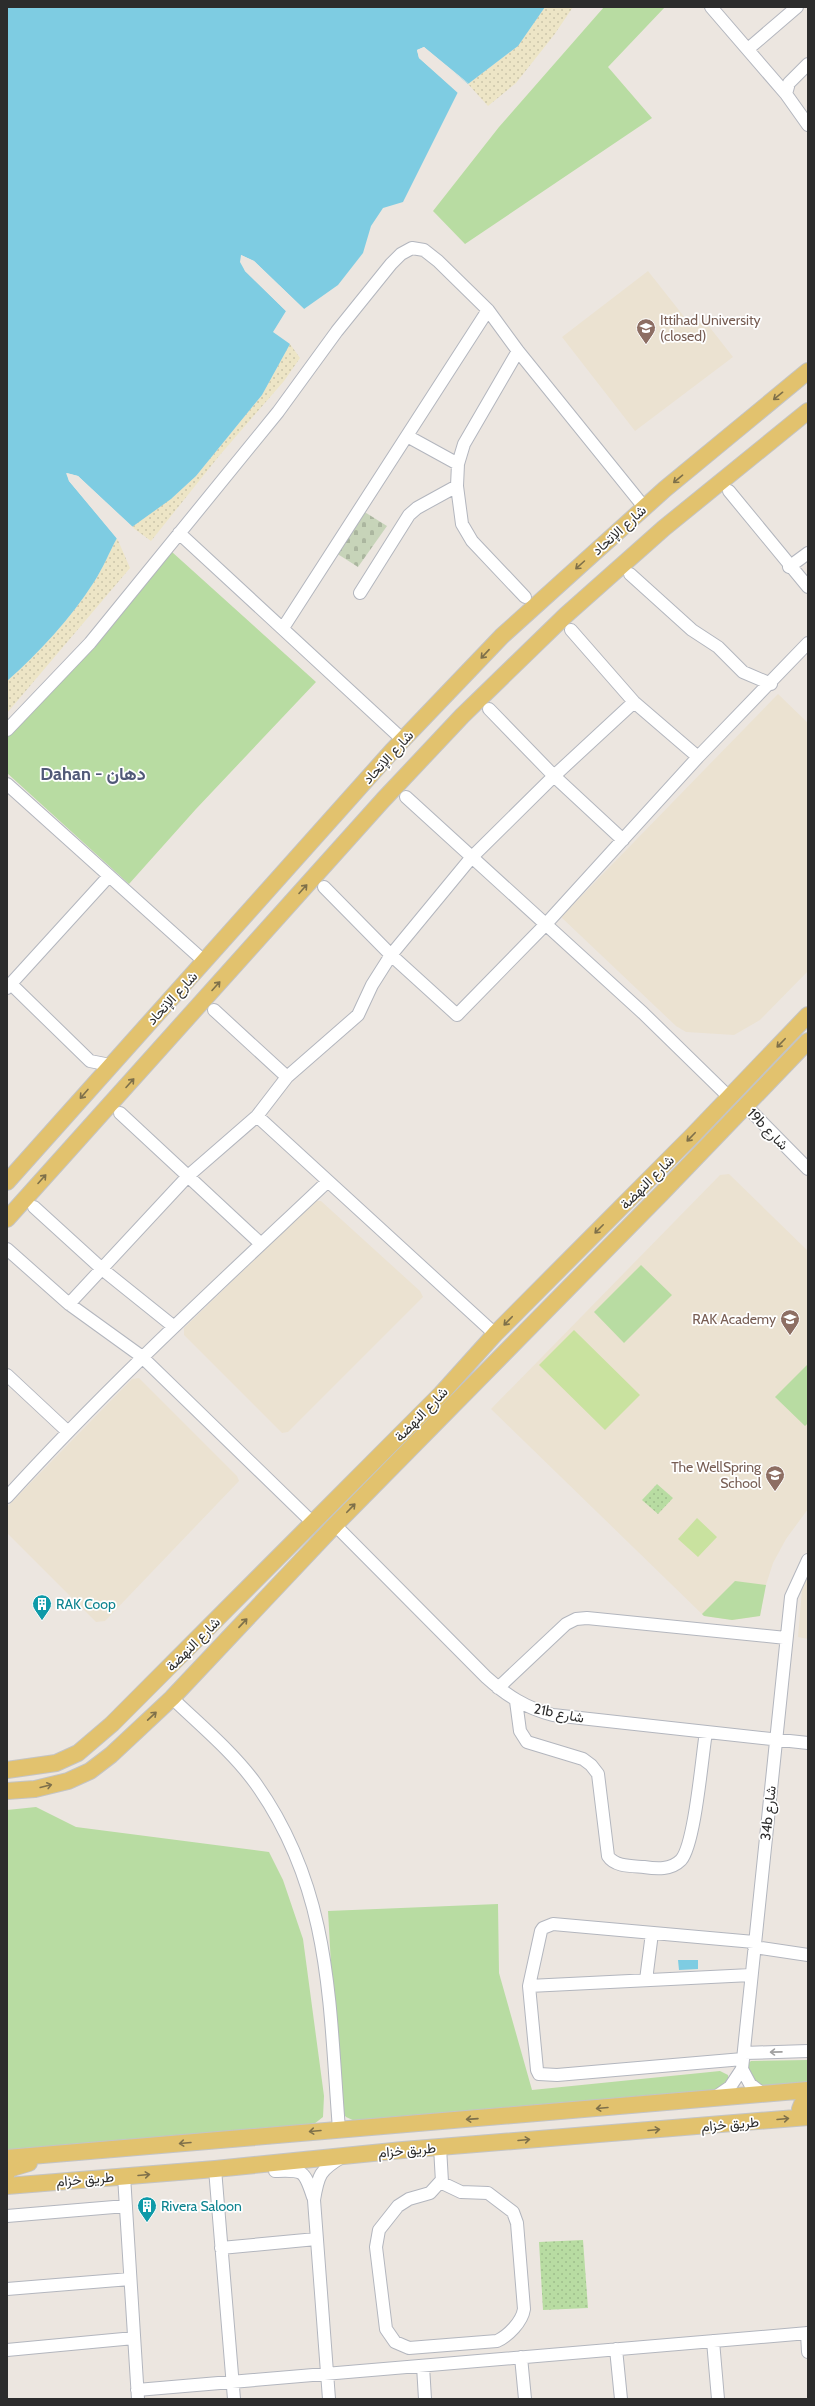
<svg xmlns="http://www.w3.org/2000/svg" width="815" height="2406" viewBox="0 0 815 2406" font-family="Cabin,Vazirmatn,sans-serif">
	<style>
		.education { fill: #ebe2d1 }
		.grass { fill: #b8dca2 }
		.sand { fill: url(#sand-dots) }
		.cemetery { fill: url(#cemetery-stones) }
		.park { fill: url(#park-dots) }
		.pitch { fill: #c9e29f }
		.water { fill: #7ecce2 }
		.pier { fill: #ece6e0 }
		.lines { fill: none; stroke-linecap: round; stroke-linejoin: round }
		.minor-casing { stroke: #b3b6be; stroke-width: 14 }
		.major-casing { stroke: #c4c4c4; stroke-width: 18 }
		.minor { stroke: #fff; stroke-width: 12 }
		.major { stroke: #e2c26e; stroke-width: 16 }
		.oneway { stroke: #7e704a }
		.oneway2 { stroke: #a0a0a0 }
		.labels { text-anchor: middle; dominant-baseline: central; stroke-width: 3.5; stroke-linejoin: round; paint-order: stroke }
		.education-label { font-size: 14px; fill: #785e54; stroke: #fff; text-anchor: end }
		.street-label { font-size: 14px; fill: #2c2c2c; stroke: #fff }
		.culture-label { font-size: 14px; fill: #0d838f; stroke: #fff; text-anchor: start }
		.district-label { font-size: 18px; font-weight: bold; fill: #515978; stroke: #fff }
	</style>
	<defs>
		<pattern id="sand-dots" width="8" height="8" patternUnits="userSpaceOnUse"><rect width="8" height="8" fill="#ede5c6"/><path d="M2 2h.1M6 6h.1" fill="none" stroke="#cbc5aa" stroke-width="1.8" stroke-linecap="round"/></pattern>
		<pattern id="cemetery-stones" width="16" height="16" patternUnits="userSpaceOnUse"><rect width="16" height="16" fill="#c7d4b9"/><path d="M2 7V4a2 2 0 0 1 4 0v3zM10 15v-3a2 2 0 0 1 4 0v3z" fill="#abb69f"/></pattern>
		<pattern id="park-dots" width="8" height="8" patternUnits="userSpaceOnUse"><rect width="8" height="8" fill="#b8dca2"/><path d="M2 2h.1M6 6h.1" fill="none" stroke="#9ebd8c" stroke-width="1.8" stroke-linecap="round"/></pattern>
	</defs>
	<rect width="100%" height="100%" fill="#ece6e0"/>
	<!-- education -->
	<path class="education" d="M648,271L693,328L704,320L733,357L635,431L562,337Z
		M778,694L808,723V971L760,1020L734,1035L686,1032L676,1026L561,917Z
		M729,1174L808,1251V1509L786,1539L773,1563L765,1588L760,1616L732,1620L704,1616L491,1409L720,1175Z
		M315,1201H321L420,1291L423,1297L288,1432L282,1433L184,1335V1328Z
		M139,1378L237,1476L239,1481L105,1621L96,1622L7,1533V1507L132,1379Z
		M808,1574V1639L798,1637L802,1590Z"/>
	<!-- grass -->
	<path class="grass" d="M604,7H665L608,67L652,118L465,244L433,211L499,127Z
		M172,552L316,682L196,809L129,884L7,773V729L148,569Z
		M641,1265L672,1295L624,1343L594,1312Z
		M807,1365L808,1423L805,1426L775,1397Z
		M735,1581L766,1585L760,1616L732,1620L704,1616L702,1614Z
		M36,1807L76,1827L269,1852L283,1880L303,1939L324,2096L323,2117L314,2124L218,2134L7,2151V1810Z
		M498,1904L499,1973L532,2090L720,2071L728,2075L729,2082L720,2090L355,2121L346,2117L339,2108L328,1911Z
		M808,2060V2084L751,2089L745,2066L751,2061Z"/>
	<!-- sand -->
	<path class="sand" d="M545,7H573L554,35L516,83L488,106L468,84L518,46Z
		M290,344L300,358L284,381L219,456L151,541L132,527L173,497L196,476L262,395Z
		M117,538L130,568L7,713V681C39,653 71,618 94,582C103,568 109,553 117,538Z"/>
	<!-- cemetery -->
	<path class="cemetery" d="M363,511L387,526L358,567L336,553Z"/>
	<!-- park -->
	<path class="park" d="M657,1484L673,1498L658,1514L642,1500Z
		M583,2240L588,2308L543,2310L539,2242Z"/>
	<!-- pitch -->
	<path class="pitch" d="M574,1330L640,1395L605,1430L539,1365Z
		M697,1518L717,1537L698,1557L678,1539Z"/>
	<!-- water -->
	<path class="water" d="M7,7H545L518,46L468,84L424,47L417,50L419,58L458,92L403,202L383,208L371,226L363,253L338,285L304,309L254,261L241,255L245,271L286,311L273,332L290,344L262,395L196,476L171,499L132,527L78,476L67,473L69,481L117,538C109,553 103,568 94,582C71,618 39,653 7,681Z
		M678,1960H698V1969L679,1970Z"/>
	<!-- pier -->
	<path class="pier" d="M424,47L468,83L470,85L423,49L419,51L420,56L459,91V94L419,58L417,50Z
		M241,255L254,261L304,309L302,310L252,263L243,258L247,270L287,309V312L286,311L245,271L240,262Z
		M66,473L78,476L134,528L131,529L77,477L69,476L71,480L118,537V540L69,481Z"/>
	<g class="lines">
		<!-- minor casing -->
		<g class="minor-casing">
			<path id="minor" d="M711,7L786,94L808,125
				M748,49L797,7
				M786,94L789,83L808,64
				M518,351L464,444L458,464L457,486L462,524L472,541L525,597
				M407,436L458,464
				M729,491L808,587
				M179,533L403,740
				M789,567L808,553
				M630,574L692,630L718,647L743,672L771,684
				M360,593L409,515L417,508L457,486
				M283,628L488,310
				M571,630L634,702L698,757
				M489,709L554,776L623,840
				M7,730L90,643L278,412L337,331L391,264L401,254L412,248L424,250L438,261L488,310L518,351L644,507
				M7,784L205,962
				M406,797L643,1013L729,1097
				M324,887L391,955L457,1015L546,924L698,757L808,643
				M11,984L90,1061L110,1065
				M7,988L109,876
				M214,1010L287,1077
				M745,1105L808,1169
				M120,1113L261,1244
				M257,1116L495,1334
				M34,1207L102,1269L173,1326
				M7,1249L69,1304L141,1356L313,1523
				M69,1304L188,1176L257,1116L287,1077L358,1015L372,985L391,955L471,858L554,776L634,702
				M7,1375L67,1431
				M7,1497C108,1386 218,1285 327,1182
				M335,1525L486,1677C507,1696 526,1708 553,1715L808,1743
				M498,1688L566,1624L576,1619L587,1618L786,1638
				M172,1698C200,1725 233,1752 256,1784C332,1891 329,2004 339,2129
				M516,1701L520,1731L527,1742L583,1759L591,1765L598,1774L608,1856C615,1867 632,1866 644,1867C657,1869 671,1870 681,1860C695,1844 702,1756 706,1732
				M754,1947L808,1955
				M646,1980L652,1933
				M529,1986L751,1975
				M744,2053L808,2051
				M743,2059L557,2075L539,2074L537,2070L529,1986L541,1931L543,1928L553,1924L754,1942
				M742,2069L750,2084L763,2094
				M714,2098L730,2087L742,2069L791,1597L808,1560
				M440,2147L442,2182
				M215,2169L234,2399
				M275,2171C303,2170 304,2169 313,2197
				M124,2176L138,2399
				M440,2182L461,2192L488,2193L513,2212L517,2223L524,2309C522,2322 508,2336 497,2341L409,2348L395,2342L386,2329L376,2247L379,2230L398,2206L409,2199L430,2193Z
				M7,2216L126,2206
				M221,2248L316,2239
				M7,2289L130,2279
				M807,2333L808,2352
				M713,2341L718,2399
				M616,2349L621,2399
				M7,2350L134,2338
				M521,2357L525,2399
				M423,2366L425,2399
				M137,2390L808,2333
				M329,2399L314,2200C318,2175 320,2170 342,2157"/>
		</g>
		<!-- major casing -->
		<g class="major-casing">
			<path id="major" d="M7,1182L392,751L502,636L665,489L808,371
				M7,1219L383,800L462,716L566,615L664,528L808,411
				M7,1770L56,1763L78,1753L112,1724L441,1394L495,1334L693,1135L808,1015
				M7,1791L35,1789L68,1781L90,1771L111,1755L172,1698L335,1525L662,1193L808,1041
				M806,2117L800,2109L802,2104L808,2102
				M7,2158L808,2090
				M7,2173L9,2169L29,2163
				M7,2186L215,2169L403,2150L808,2117"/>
		</g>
		<!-- minor -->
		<use href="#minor" class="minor"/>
		<!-- major -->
		<use href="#major" class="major"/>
	</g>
	<!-- one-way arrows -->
	<defs><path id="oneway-shaft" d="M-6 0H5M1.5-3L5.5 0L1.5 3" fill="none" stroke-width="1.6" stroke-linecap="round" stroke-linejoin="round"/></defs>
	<g class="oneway">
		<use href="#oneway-shaft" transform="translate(778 396) rotate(141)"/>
		<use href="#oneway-shaft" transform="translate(678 479) rotate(140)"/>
		<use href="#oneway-shaft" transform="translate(580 565) rotate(138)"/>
		<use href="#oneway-shaft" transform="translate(485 654) rotate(133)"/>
		<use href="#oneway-shaft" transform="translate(303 889) rotate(-48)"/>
		<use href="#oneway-shaft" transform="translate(216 986) rotate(-48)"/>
		<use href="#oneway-shaft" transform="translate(781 1043) rotate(134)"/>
		<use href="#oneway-shaft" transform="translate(130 1083) rotate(-48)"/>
		<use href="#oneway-shaft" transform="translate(84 1094) rotate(131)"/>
		<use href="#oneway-shaft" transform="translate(691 1137) rotate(134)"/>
		<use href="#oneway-shaft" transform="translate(42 1179) rotate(-48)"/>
		<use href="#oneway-shaft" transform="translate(599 1229) rotate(135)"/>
		<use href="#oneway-shaft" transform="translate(508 1321) rotate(134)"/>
		<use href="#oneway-shaft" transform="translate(351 1508) rotate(-46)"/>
		<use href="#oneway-shaft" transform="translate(243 1623) rotate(-47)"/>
		<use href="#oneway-shaft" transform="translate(152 1716) rotate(-43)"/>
		<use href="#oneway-shaft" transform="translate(46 1786) rotate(-14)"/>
		<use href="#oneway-shaft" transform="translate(602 2108) rotate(175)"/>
		<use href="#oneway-shaft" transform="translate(472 2119) rotate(176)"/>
		<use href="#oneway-shaft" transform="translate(783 2119) rotate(-5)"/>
		<use href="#oneway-shaft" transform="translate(654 2130) rotate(-5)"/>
		<use href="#oneway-shaft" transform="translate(315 2131) rotate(175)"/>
		<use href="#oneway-shaft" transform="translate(524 2140) rotate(-5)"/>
		<use href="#oneway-shaft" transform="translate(185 2143) rotate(175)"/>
		<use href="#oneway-shaft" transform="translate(144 2175) rotate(-5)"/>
	</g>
	<use class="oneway2" href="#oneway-shaft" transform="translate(776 2052) rotate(179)"/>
	<!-- icons -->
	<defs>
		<g id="university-pin" transform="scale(1)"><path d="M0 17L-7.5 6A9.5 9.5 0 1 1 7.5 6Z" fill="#8d6e63" stroke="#fff"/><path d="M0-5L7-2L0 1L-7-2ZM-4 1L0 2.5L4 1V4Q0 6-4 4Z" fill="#fff"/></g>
		<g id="school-pin" transform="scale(1)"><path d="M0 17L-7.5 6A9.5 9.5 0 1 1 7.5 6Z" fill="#8d6e63" stroke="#fff"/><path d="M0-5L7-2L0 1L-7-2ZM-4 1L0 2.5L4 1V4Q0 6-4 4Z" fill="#fff"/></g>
		<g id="building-pin" transform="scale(1)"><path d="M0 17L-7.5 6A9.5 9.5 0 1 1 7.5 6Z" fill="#0f9aa8" stroke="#fff"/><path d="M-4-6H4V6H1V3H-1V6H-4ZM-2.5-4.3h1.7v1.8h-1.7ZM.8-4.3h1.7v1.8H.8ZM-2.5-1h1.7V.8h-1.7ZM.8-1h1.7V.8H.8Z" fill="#fff"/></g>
	</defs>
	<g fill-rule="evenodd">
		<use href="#university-pin" x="646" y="328"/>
		<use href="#school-pin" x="790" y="1319"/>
		<use href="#school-pin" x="775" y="1475"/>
		<use href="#building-pin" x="42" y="1604"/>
		<use href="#building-pin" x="147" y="2206"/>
	</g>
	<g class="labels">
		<!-- education labels -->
		<g class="education-label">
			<text x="660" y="320" text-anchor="start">Ittihad University<tspan x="660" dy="16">(closed)</tspan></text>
			<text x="776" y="1319">RAK Academy</text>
			<text x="761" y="1467">The WellSpring<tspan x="761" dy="16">School</tspan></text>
		</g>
		<!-- street labels -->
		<g class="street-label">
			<text transform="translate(619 530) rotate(-42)">شارع الإتحاد</text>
			<text transform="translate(388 757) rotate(-47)">شارع الإتحاد</text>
			<text transform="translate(172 998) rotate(-47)">شارع الإتحاد</text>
			<text transform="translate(768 1129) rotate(46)">19b شارع</text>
			<text transform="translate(647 1182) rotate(-45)">شارع النهضة</text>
			<text transform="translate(421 1414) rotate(-46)">شارع النهضة</text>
			<text transform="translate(193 1644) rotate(-45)">شارع النهضة</text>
			<text transform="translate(559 1713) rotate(11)">21b شارع</text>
			<text transform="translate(768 1813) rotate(-84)">34b شارع</text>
			<text transform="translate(730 2124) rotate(-5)">طريق خزام</text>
			<text transform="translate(407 2150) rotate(-5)">طريق خزام</text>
			<text transform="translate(85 2179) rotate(-5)">طريق خزام</text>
		</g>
		<!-- culture labels -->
		<g class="culture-label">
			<text x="56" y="1604">RAK Coop</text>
			<text x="161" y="2206">Rivera Saloon</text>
		</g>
		<!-- district labels -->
		<g class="district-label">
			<text x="93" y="774">Dahan - دهان</text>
		</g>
	</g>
	<!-- border -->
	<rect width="815" height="2406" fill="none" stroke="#2c2c2c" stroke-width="16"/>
</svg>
